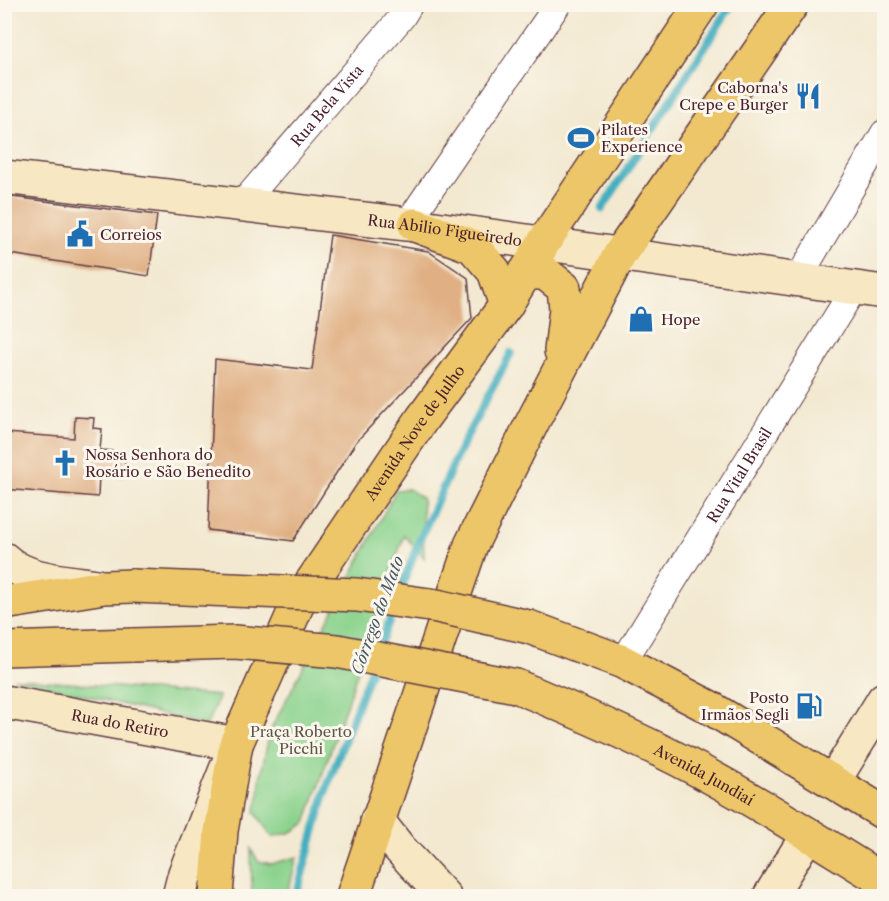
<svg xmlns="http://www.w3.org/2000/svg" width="889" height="901" viewBox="0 0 889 901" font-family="'Libre Caslon Text',serif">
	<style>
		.green { fill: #8cd38e; stroke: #6b795c; stroke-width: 1.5 }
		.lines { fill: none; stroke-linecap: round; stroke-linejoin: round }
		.stream { stroke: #42aec0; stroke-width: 8 }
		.building { fill: #e0b084 }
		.street-casing { stroke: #633d44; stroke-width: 28 }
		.secondary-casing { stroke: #633d44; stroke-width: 36 }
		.primary-casing { stroke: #633d44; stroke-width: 36 }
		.street { stroke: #fff; stroke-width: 26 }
		.secondary { stroke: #f7e8c3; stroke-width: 33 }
		.primary { stroke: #ecc669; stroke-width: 33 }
		.primary-bridge-casing { stroke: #633d44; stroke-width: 36; stroke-linecap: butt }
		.primary-bridge { stroke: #ecc669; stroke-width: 33 }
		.labels { text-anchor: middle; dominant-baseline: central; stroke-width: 6; stroke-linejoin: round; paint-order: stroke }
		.poi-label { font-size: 15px; fill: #4a1f2b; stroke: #fbf7ec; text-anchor: start }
		.street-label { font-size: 15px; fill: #4a1f2b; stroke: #fbf7ec }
		.park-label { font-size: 15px; fill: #5e5549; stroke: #fbf7ec }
		.water-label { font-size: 16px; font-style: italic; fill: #475867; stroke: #fbf7ec }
	</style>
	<rect width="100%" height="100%" fill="#fbf7ec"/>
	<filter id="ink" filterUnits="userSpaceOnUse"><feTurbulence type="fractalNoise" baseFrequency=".0167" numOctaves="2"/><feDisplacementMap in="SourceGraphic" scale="12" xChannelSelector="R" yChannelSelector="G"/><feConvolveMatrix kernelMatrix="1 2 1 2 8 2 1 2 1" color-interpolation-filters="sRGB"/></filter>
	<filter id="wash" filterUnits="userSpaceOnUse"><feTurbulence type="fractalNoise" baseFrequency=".008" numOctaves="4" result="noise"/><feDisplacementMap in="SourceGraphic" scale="24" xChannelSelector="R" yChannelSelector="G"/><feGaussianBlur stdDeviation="1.35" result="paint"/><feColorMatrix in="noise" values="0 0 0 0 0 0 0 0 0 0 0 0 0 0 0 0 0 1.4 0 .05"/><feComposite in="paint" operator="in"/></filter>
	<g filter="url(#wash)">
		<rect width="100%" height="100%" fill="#f3e9d1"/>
		<!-- green -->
		<path class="green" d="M409,489L422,498L424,558L404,535L306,823L292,832L272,837L255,812L259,798L260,778L270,731L396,490Z
			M13,678L219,696L207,725Z
			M251,849L258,861L271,864L297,857L287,896H252Z"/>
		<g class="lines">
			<!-- stream -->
			<path class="stream" d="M602,209L732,4
				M399,594L418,544L461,447L511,353
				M378,650L394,608
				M296,896L326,790L372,667"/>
		</g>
		<g id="blocks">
			<!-- building -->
			<path class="building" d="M4,196L157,215L149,276L4,253Z
				M330,235L428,251L468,278L472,318L356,442L293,541L208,530L215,359L312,370Z
				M75,417L94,418L93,428L102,429L100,450L126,452L124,477L99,474L98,497L4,489L6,433L74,438Z"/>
		</g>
	</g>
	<g filter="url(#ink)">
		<use href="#blocks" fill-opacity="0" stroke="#633d44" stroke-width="1.5"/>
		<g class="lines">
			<!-- street casing -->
			<g class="street-casing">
				<g id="street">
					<path id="s1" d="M242,204L402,17L410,4"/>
					<path d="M407,224L558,4"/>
					<path d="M798,279L884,133"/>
					<path id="s2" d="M623,662L855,287"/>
				</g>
			</g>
			<!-- secondary casing -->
			<g class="secondary-casing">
				<g id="secondary">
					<path id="s3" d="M4,177L407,224L884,292"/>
					<path d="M4,559C27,581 67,581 97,586"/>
					<path id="s4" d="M4,702L236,744L185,873L179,896"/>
					<path d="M833,782L884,699"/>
					<path d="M377,820L400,849L444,896"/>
					<path d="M770,896L808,834"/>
				</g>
			</g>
			<!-- primary casing -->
			<g class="primary-casing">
				<g id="primary">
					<path d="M415,225L472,246L494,271L506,305"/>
					<path d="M525,273H545L564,288L566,309L561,351"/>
					<path d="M4,603L104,587L133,586"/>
					<path d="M529,627L623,662L709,707L884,813"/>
					<path d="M4,649L133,645"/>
					<path id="s5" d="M516,686C571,709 626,733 679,760C749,796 817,840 884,881"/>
					<path id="s6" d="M216,896L221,831L236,744L299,601L422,419L506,305L544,242L702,4"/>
					<path d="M353,896L471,545L532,423L620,254L792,4"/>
				</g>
			</g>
			<!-- street -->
			<use href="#street" class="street"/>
			<!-- secondary -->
			<use href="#secondary" class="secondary"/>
			<!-- primary -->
			<use href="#primary" class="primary"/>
			<!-- primary-bridge casing -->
			<g class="primary-bridge-casing">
				<path id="primary-bridge" d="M133,586L357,595L437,606L529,627
					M133,645L235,642L337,651L516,686"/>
			</g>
			<!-- primary-bridge -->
			<use href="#primary-bridge" class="primary-bridge"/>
		</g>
	</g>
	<!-- icons -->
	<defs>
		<g id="restaurant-bare" transform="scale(2.07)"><path d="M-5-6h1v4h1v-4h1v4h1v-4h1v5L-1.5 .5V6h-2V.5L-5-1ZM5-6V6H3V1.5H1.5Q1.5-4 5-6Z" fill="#1f6fb2" stroke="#fbf7ec" stroke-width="2.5" paint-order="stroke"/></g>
		<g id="stadium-bare" transform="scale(2.07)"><path d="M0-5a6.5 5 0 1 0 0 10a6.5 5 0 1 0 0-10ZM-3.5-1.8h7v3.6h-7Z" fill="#1f6fb2" stroke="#fbf7ec" stroke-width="2.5" paint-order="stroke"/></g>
		<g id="civic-bare" transform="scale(2.07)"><path d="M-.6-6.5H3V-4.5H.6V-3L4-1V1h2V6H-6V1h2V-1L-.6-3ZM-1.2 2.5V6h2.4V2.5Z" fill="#1f6fb2" stroke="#fbf7ec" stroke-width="2.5" paint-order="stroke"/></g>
		<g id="shop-bare" transform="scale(2.07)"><path d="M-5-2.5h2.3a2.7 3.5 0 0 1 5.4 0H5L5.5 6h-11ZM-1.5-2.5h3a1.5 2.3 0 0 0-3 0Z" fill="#1f6fb2" stroke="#fbf7ec" stroke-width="2.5" paint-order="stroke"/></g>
		<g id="church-bare" transform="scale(2.07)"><path d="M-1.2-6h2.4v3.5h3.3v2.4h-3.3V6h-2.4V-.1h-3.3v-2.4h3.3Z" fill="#1f6fb2" stroke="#fbf7ec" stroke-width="2.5" paint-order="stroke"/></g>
		<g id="fuel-bare" transform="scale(2.07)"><path d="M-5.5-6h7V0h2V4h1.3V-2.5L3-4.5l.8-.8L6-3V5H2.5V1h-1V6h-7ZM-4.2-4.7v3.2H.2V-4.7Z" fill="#1f6fb2" stroke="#fbf7ec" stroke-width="2.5" paint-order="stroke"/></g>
	</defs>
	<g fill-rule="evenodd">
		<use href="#restaurant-bare" x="808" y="96"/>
		<use href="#stadium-bare" x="581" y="138"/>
		<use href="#civic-bare" x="80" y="234"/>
		<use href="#shop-bare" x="641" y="319"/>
		<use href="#church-bare" x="65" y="463"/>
		<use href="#fuel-bare" x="809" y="706"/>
	</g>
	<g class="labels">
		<!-- poi labels -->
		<g class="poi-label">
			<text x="788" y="87" text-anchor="end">Caborna's<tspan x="788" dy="17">Crepe e Burger</tspan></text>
			<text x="601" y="129">Pilates<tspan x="601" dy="17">Experience</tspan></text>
			<text x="100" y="234">Correios</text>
			<text x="661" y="319">Hope</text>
			<text x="85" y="454">Nossa Senhora do<tspan x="85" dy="17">Rosário e São Benedito</tspan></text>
			<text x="789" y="697" text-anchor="end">Posto<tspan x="789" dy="17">Irmãos Segli</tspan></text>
		</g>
		<!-- street labels -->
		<g class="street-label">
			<text stroke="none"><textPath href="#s1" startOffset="130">Rua Bela Vista</textPath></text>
			<text stroke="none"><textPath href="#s3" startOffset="444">Rua Abilio Figueiredo</textPath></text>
			<text stroke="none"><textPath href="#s6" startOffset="514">Avenida Nove de Julho</textPath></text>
			<text stroke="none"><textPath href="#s2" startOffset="220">Rua Vital Brasil</textPath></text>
			<text stroke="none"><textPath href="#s4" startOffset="118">Rua do Retiro</textPath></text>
			<text stroke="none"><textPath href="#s5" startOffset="208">Avenida Jundiaí</textPath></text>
		</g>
		<!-- park labels -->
		<g class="park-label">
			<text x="301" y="731">Praça Roberto<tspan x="301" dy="17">Picchi</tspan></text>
		</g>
		<!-- water labels -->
		<g class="water-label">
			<text transform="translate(377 615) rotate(-70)">Córrego do Mato</text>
		</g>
	</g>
	<!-- margin -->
	<rect width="889" height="901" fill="none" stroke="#fbf7ec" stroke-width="24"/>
</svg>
